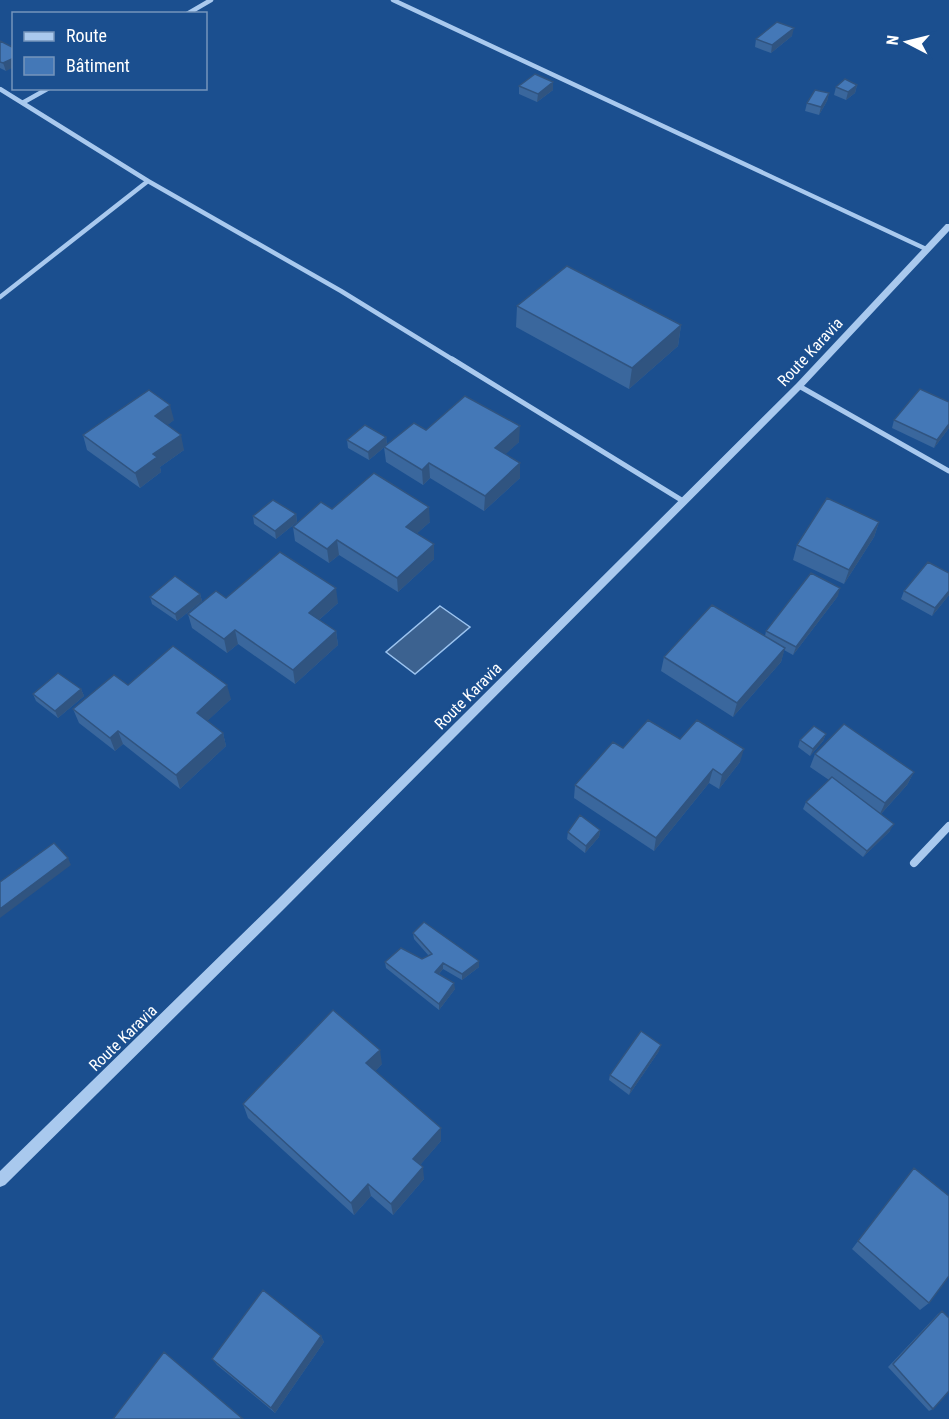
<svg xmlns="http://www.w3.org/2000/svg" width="949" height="1419" viewBox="0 0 949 1419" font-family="'Roboto Condensed',sans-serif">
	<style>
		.water { fill: #3c6290; stroke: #9cc4f0; stroke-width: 1.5 }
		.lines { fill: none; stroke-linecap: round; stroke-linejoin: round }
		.minor-far2 { stroke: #a9c9ee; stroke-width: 4.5 }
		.minor-far1 { stroke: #a9c9ee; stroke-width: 5 }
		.minor { stroke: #a9c9ee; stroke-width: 8 }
		.tertiary { fill: #a9c9ee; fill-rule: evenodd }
		.wall { fill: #3a679d }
		.shaded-wall { fill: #305480 }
		.building { fill: #4478b7; stroke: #305480; stroke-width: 1.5 }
		.labels { text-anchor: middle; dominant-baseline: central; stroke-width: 4.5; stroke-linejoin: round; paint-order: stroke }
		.street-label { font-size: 16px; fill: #fff; stroke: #1b4f8f }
	</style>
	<rect width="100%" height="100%" fill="#1b4f8f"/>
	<!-- water -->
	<path class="water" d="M440,606L470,627L415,674L386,652Z"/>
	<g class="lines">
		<!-- minor-far2 -->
		<path class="minor-far2" d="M393,0L926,249
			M187,14L211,0
			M0,89L148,181L341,291L455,361
			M24,102L49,88
			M0,297L148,181"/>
		<!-- minor-far1 -->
		<path class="minor-far1" d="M452,359L683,501
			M799,386L949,471"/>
		<!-- minor -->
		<path class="minor" d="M914,863L949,826"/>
		<!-- tertiary -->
		<path class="tertiary" d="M946,224H949V231L802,388L283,910L5,1185L0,1187V1171L275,902L796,384Z"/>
	</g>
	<!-- wall -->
	<path class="wall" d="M792,36L771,53L755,47L756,39Z
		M0,41L6,71L0,68Z
		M857,85L855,93L846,100L834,95L836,87Z
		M519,86L553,90L537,102L519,94Z
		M829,93L827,101L819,115L805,111L807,103Z
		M517,306L681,325L678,346L629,389L516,327Z
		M949,402V428L934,448L892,428L894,420Z
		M174,420L167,425L184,450L160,467L161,472L140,488L87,450L83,435Z
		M426,430L519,442L505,454L520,463V478L484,511L430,478L423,485L386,462L384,447Z
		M386,437L387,445L369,460L348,448L347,440Z
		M332,509L430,522L416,534L434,544V559L398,592L339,555L329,563L295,541L293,527Z
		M296,514L297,522L276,539L254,524L253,516Z
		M879,522L874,537L844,584L793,560L797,545Z
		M949,573V595L932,616L901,599L904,591Z
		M200,594L202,601L177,621L152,604L150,597Z
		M838,596L793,655L784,650L781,662L733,717L661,671L664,657L765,636L766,631Z
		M226,598L338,603L319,620L336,631L338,645L295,684L238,644L227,653L192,628L188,614Z
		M128,685L231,699L207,721L223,733L226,746L180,789L123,744L115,751L79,723L73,709Z
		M81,689L84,696L58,718L36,701L33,694Z
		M826,734L823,741L810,756L798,747L800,740Z
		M680,739L740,762L719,789L709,783L654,851L574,798L575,785L623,748Z
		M815,754L914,772L907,785L881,814L890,831L863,857L803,809L806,802L829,780L810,767Z
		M600,830L599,837L585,853L567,839L568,832Z
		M413,933L479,961V967L462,980L443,969L439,974L455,989L439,1010L386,968L385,962L422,959L429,956L414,939Z
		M659,1051L629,1095L609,1080L610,1075Z
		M382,1064L375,1071L441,1141L420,1165L424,1179L393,1215L371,1196L354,1215L248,1118L243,1104Z
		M914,1168L929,1303L920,1310L852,1249Z
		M942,1311L933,1409L929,1411L888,1367L938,1314Z
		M321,1336L324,1342L275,1413L217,1365L212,1359Z"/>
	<!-- shaded-wall -->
	<path class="shaded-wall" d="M794,28L792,36L771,53L772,45Z
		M14,58V67L6,71L3,63Z
		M553,82V90L537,102L538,94Z
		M857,85L855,93L846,100L848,92Z
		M829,93L827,101L819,115L821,107Z
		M681,325L678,346L629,389L632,368Z
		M170,405L174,420L159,432L155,416Z
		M949,424V428L934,448L937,440Z
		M520,426L519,442L495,464V448Z
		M181,435L184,450L160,467L161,472L140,488L135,473L153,454Z
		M386,437L387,445L369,460L368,452Z
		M429,463L430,478L423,485L422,470Z
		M520,463V478L484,511L485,496Z
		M429,507L430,522L407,542L406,527Z
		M296,514L297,522L276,539L275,531Z
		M879,522L874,537L844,584L849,570Z
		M337,540L339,555L329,563L327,549Z
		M434,544V559L398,592L397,578Z
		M336,588L338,603L311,627L309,613Z
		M840,588L838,596L793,655L796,647Z
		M949,591V595L932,616L935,608Z
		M200,594L202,601L177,621L175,614Z
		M235,630L238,644L227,653L224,639Z
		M336,631L338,645L295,684L293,670Z
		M785,648L781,662L733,717L737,703Z
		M227,685L231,699L201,727L197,713Z
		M81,689L84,696L58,718L55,711Z
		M118,731L123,744L115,751L110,738Z
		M223,733L226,746L180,789L176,775Z
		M826,734L823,741L810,756L813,749Z
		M744,749L740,762L719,789L722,775Z
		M713,769L709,783L654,851L656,838Z
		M914,772L907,785L879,816L885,803Z
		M894,824L890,831L863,857L867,851Z
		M600,830L599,837L585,853L586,846Z
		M68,858L71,865L0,918V909Z
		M479,961V967L462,980V974Z
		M443,963V969L435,978V972Z
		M454,983L455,989L439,1010V1004Z
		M661,1045L659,1051L629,1095L631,1089Z
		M380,1050L382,1064L369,1078L366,1063Z
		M441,1128V1141L415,1171L413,1159Z
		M423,1167L424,1179L393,1215L391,1204Z
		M368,1184L371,1196L354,1215L351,1203Z
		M321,1336L324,1342L275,1413L271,1408Z"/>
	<!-- building -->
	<path class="building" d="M777,22L794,28L772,45L756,39Z
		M0,41L14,48V58L3,63L0,62Z
		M535,74L553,82L538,94L519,86Z
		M845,79L857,85L848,92L836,87Z
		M815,90L829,93L821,107L807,103Z
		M567,266L681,325L632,368L517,306Z
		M920,389L949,402V424L937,440L894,420Z
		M149,390L170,405L155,416L181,435L153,454L157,457L135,473L83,435Z
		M465,396L520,426L495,448L520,463L485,496L429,463L422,470L384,447L414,423L426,430Z
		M365,425L386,437L368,452L347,440Z
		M374,473L429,507L406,527L434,544L397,578L337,540L327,549L293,527L321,502L332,509Z
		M827,498L879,522L849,570L797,545Z
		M273,500L296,514L275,531L253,516Z
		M280,552L336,588L309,613L336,631L293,670L235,630L224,639L188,614L216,591L226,598Z
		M928,562L949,573V591L935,608L904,591Z
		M811,573L840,588L796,647L766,631Z
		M175,576L200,594L175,614L150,597Z
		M712,605L785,648L737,703L664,657Z
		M173,646L227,685L197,713L223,733L176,775L118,731L110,738L73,709L114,675L128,685Z
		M58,673L81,689L55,711L33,694Z
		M648,720L680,739L697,720L744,749L722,775L713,769L656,838L575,785L613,742L623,748Z
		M844,724L914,772L885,803L815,754Z
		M814,726L826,734L813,749L800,740Z
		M832,777L894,824L867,851L806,802Z
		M580,815L600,830L586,846L568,832Z
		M54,843L68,858L0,909V882Z
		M424,922L479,961L462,974L443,963L435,972L454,983L439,1004L385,962L401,948L422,959L432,954L413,933Z
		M333,1010L380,1050L366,1063L441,1128L413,1159L423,1167L391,1204L368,1184L351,1203L243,1104Z
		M641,1031L661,1045L631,1089L610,1075Z
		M914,1168L949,1196V1276L929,1303L858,1241Z
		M263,1290L321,1336L271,1408L212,1359Z
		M942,1311L949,1318V1391L933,1409L893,1364Z
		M164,1352L243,1419H113Z"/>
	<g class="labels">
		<!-- street labels -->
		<g class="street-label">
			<text transform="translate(810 352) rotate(-47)">Route Karavia</text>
			<text transform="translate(468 696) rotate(-45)">Route Karavia</text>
			<text transform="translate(123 1038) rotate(-44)">Route Karavia</text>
		</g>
	</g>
	<!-- legend -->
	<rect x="12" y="12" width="195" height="78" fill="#1b4f8f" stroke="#7695bc" stroke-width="1.5"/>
	<rect x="24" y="32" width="30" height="9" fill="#a9c9ee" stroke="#7695bc" stroke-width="1.5"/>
	<text x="66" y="42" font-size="18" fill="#ffffff">Route</text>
	<rect x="24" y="57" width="30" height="18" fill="#4478b7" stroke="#7695bc" stroke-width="1.5"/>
	<text x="66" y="72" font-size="18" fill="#ffffff">Bâtiment</text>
	<!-- north arrow -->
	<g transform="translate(907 42) rotate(277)" stroke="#1b4f8f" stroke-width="4.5" paint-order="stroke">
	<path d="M0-4.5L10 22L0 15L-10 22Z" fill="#ffffff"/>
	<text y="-9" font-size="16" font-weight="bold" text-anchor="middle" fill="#ffffff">N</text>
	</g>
</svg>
